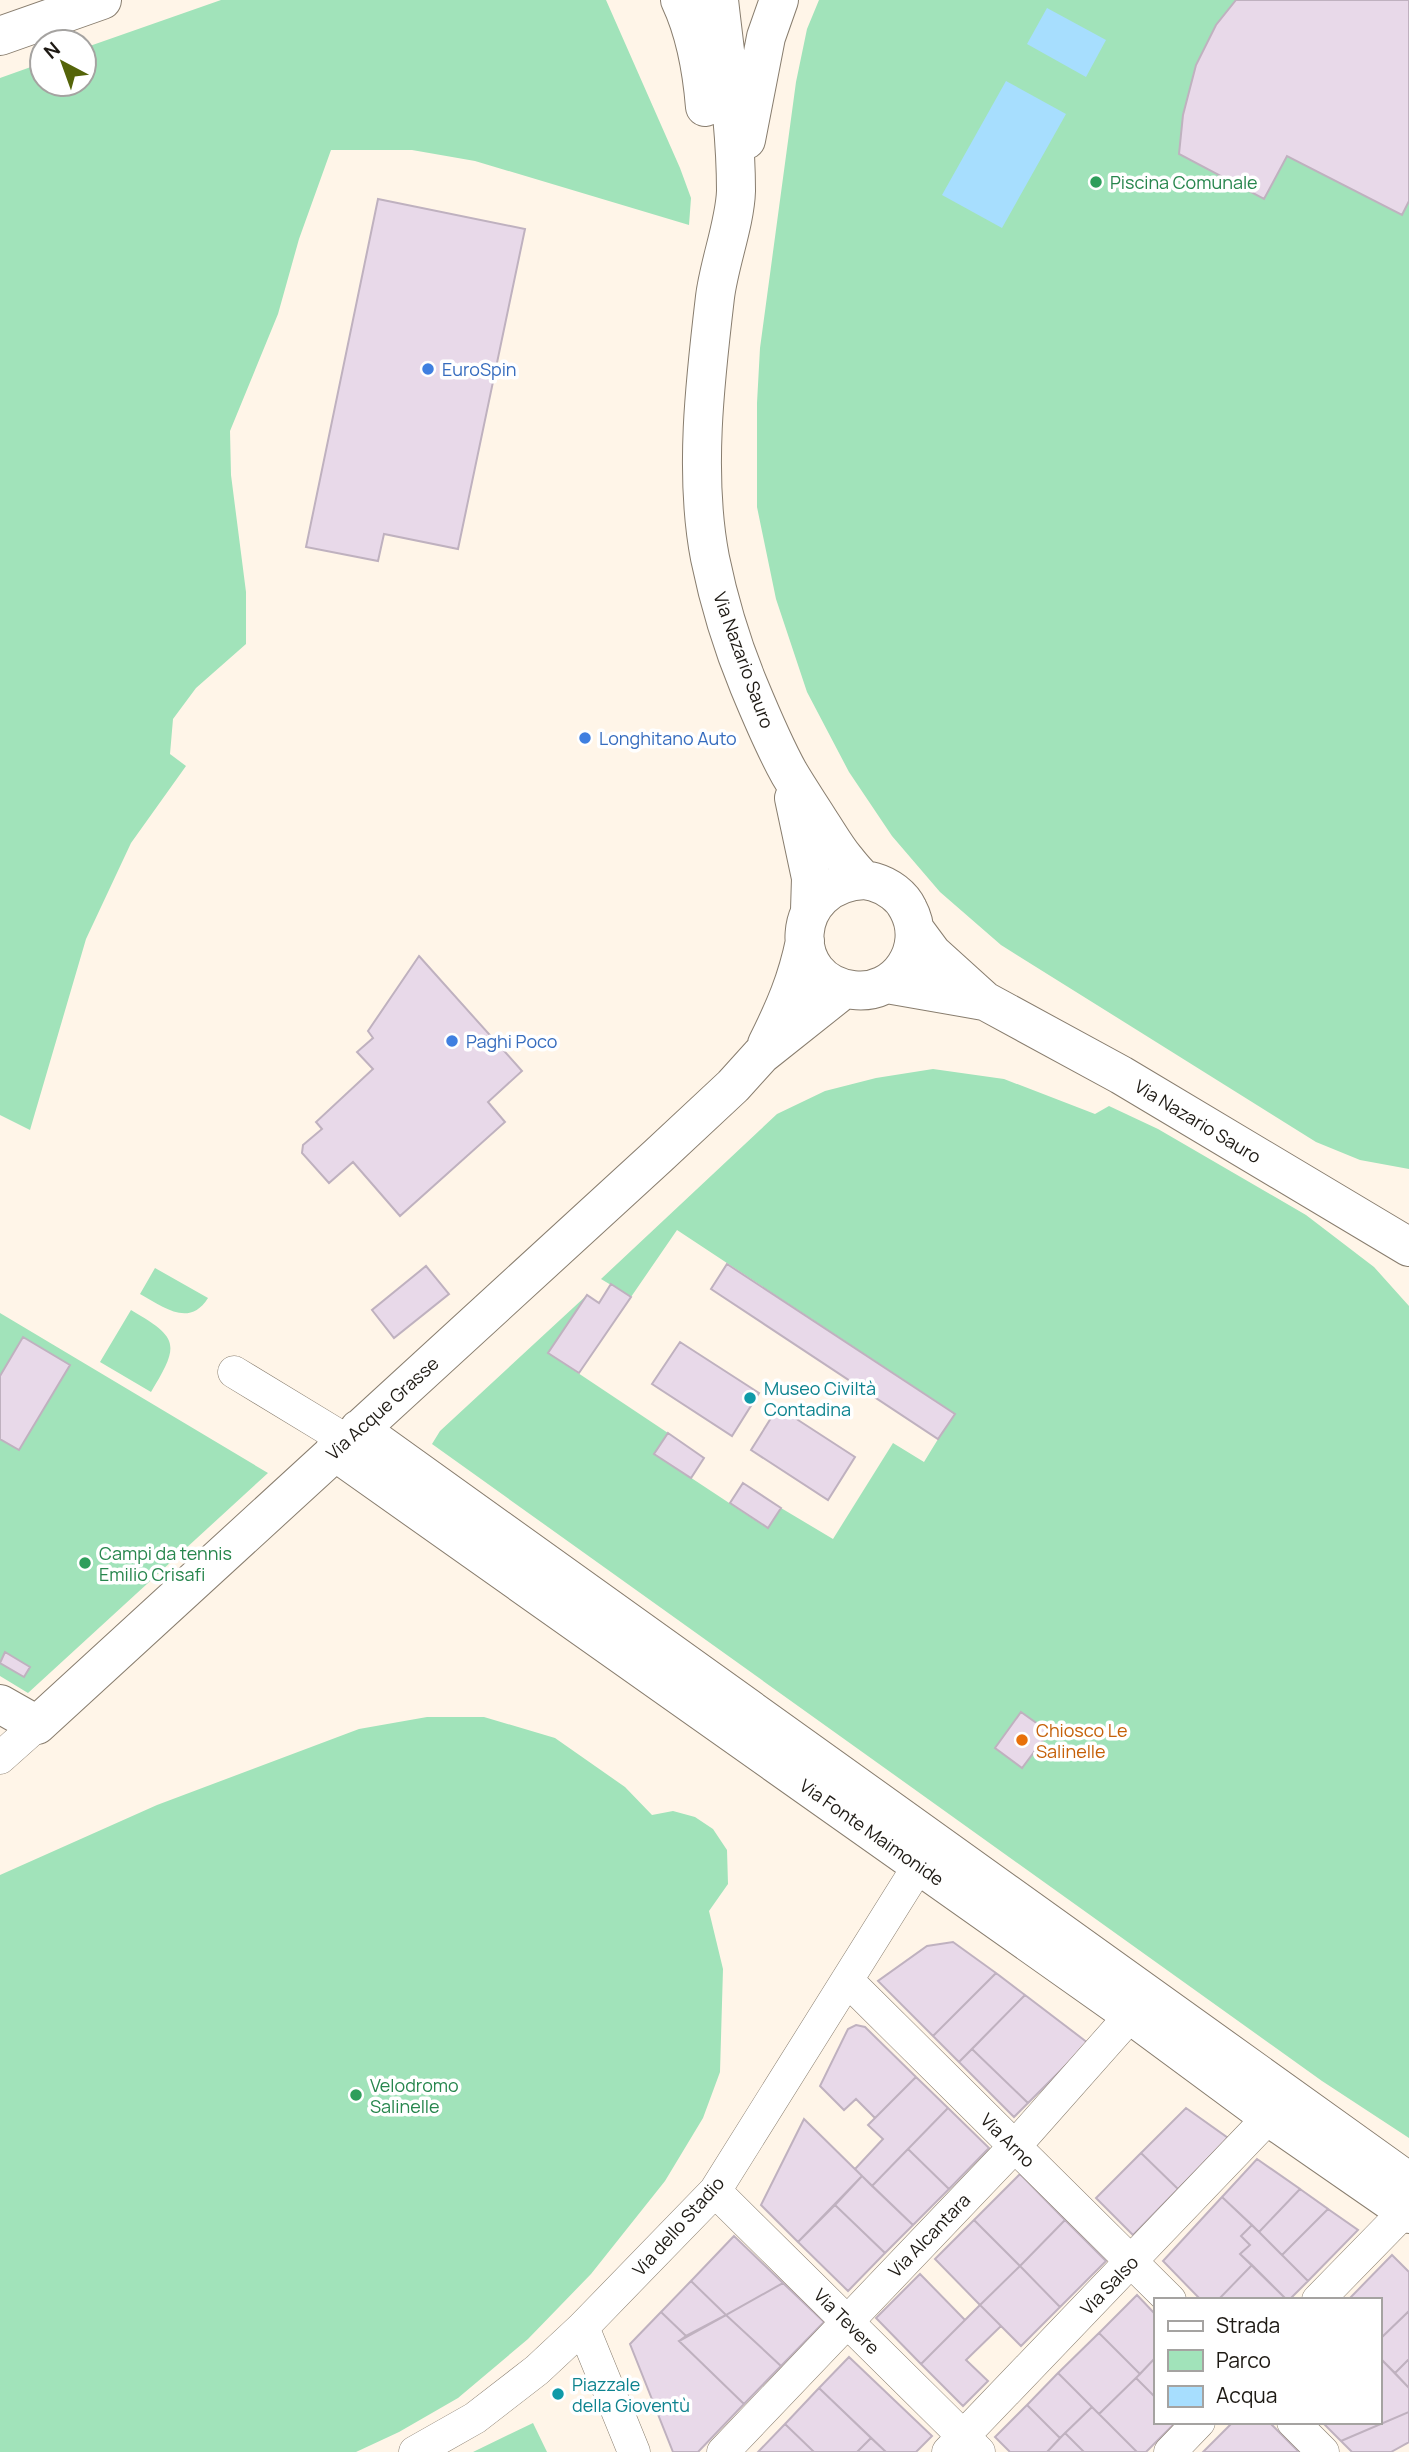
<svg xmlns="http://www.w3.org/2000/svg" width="1409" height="2452" viewBox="0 0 1409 2452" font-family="Manrope,sans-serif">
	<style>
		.green { fill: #a1e3ba }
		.water { fill: #a7defe }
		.building { fill: #e8d9e9; stroke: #bfb1bf; stroke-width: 2 }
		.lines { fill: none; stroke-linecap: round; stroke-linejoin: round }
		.minor-casing { stroke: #887d6e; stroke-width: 33 }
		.tertiary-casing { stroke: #887d6e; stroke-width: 40 }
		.minor { stroke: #fff; stroke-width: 32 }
		.tertiary { stroke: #fff; stroke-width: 38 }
		.leisure-dot { fill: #2e9e5b; stroke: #fff; stroke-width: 2.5 }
		.shop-dot { fill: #3f7fe0; stroke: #fff; stroke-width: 2.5 }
		.culture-dot { fill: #0f9aa8; stroke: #fff; stroke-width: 2.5 }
		.food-dot { fill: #e8710a; stroke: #fff; stroke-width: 2.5 }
		.labels { text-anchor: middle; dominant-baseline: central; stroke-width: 7; stroke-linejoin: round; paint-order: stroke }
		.leisure-label { font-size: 18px; fill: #27864d; stroke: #fff; text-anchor: start }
		.shop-label { font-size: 18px; fill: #366cbe; stroke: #fff; text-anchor: start }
		.street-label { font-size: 18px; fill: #1e1a14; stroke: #fff }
		.culture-label { font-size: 18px; fill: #0d838f; stroke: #fff; text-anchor: start }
		.food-label { font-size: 18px; fill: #c56008; stroke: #fff; text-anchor: start }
	</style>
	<rect width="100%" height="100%" fill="#fff5e8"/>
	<!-- green -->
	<path class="green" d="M221,0H606L680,168L691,198L689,225L475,161L412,150H331L299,239L278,314L230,431L231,475L246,592V644L196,688L173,719L170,754L186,766L131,843L86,939L30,1130L0,1115V78L42,63V84H84V48Z
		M819,0H1409V1169L1360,1160L1316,1142L1001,945L940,892L892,836L849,772L807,692L776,599L757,507V403L760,348L796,82L807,29Z
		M933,1069L1004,1079L1095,1114L1109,1106L1158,1129L1306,1215L1374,1267L1409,1306V2138L1322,2081L432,1444L440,1431L587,1295L548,1353L668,1433L655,1454L767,1528L781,1508L833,1539L893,1443L924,1462L954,1413L677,1230L631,1297L601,1279L777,1114L825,1091L876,1078Z
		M155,1268L208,1298C189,1328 164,1307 140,1294Z
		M131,1310C179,1338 180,1344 151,1392L100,1362Z
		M0,1313L268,1473L28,1693L0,1676Z
		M427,1717H484L555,1738L625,1787L652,1815L673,1811L695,1817L713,1829L727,1850L728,1884L709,1911L723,1969L720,2072L703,2118L665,2181L591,2274L528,2339L458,2398L399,2432L356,2452H0V1875L157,1805L359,1729Z
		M533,2423L547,2452H473Z"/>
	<!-- water -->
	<path class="water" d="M1047,8L1106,40L1086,77L1027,44Z
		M1006,81L1066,114L1002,228L942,195Z"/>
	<!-- building -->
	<path class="building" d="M1236,0H1409V201L1402,215L1287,156L1264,199L1179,154L1183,115L1196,65L1216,25Z
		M378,199L525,229L458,549L384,534L378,561L306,547Z
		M419,956L522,1071L488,1102L505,1122L400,1216L353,1162L329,1183L302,1153L303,1145L322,1129L316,1122L373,1069L357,1052L373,1038L368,1031Z
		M727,1264L955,1414L938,1439L711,1289Z
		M426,1266L449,1294L394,1338L372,1310Z
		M611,1284L631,1297L579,1373L548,1353L587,1295L599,1303Z
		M23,1337L70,1365L19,1450L0,1439V1376Z
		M680,1342L759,1393L732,1436L652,1384Z
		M778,1407L855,1457L828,1500L751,1450Z
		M668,1433L704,1458L691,1478L654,1454Z
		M743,1483L781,1508L768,1528L730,1503Z
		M5,1652L30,1667L24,1677L0,1663Z
		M1021,1712L1049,1732L1022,1768L995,1748Z
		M953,1942L996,1973L933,2036L878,1981L927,1946Z
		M996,1973L1025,1995L959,2062L933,2036Z
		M1025,1995L1088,2043L1028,2103L972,2049Z
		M856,2025L865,2027L916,2077L875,2118L856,2099L844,2110L820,2086L848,2029Z
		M972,2049L1028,2103L1014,2117L959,2062Z
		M916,2077L948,2108L872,2186L855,2169L883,2139L868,2125Z
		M948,2108L989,2148L949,2189L908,2149Z
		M1186,2108L1228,2138L1178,2189L1141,2153Z
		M804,2119L862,2176L798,2242L761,2205Z
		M908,2149L949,2189L913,2225L872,2186Z
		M1141,2153L1178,2189L1133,2235L1096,2198Z
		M1257,2159L1300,2189L1259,2232L1222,2197Z
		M1020,2174L1065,2220L1020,2266L974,2220Z
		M862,2176L913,2225L885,2253L835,2205Z
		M1300,2189L1328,2209L1282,2255L1259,2232Z
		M1222,2197L1252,2225L1241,2236L1250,2245L1240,2254L1252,2265L1218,2300H1201L1163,2261Z
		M835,2205L885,2253L848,2291L798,2242Z
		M1328,2209L1358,2230L1308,2281L1282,2255Z
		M974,2220L1020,2266L980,2305L935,2259Z
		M1065,2220L1106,2261L1060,2307L1020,2266Z
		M1252,2225L1308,2281L1289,2300H1287L1240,2254L1250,2245L1241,2236Z
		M734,2236L783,2283L726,2315L691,2281Z
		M1392,2255L1409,2272V2311L1379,2340V2300H1348Z
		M1252,2265L1287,2300H1218Z
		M1020,2266L1060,2307L1021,2346L980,2305Z
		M920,2274L965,2320L921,2364L876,2318Z
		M691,2281L726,2315L686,2336L661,2312Z
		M783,2283L824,2322L781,2366L726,2315Z
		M1137,2295L1155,2314V2358L1140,2374L1099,2333Z
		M980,2305L1001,2326L966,2360L988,2381L963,2406L921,2364Z
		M1409,2311V2359L1395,2373L1379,2357V2340Z
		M661,2312L686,2336L679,2341L744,2404L698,2452H673L630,2344Z
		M726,2315L781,2366L744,2404L679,2341Z
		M1099,2333L1140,2374L1099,2414L1058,2373Z
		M849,2357L932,2436L916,2452H886L819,2388Z
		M1379,2357L1409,2388V2412L1341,2441L1322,2422H1379Z
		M1155,2358V2397L1136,2378Z
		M1409,2359V2388L1395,2373Z
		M1058,2373L1092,2407L1060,2438L1027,2405Z
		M1136,2378L1155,2397V2422H1176L1146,2452H1137L1099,2414Z
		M819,2388L871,2438L857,2452H814L785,2424Z
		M1027,2405L1060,2438L1047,2452H1010L995,2437Z
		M1092,2407L1137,2452H1084L1065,2433Z
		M1409,2412V2442L1391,2452H1352L1341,2441Z
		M1233,2422H1269L1299,2452H1203Z
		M785,2424L814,2452H758Z
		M1065,2433L1084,2452H1047Z
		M871,2438L886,2452H857Z"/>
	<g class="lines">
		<!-- minor casing -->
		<g class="minor-casing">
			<path id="minor" d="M234,1372L346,1440
				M0,1758L37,1725
				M847,1980L1170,2300
				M715,2191L979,2452
				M1318,2300L1405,2211
				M583,2327L634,2452
				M1293,2422L1323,2452
				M415,2452L475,2418L537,2370L583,2327L715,2191L931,1846
				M723,2452L1015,2146L1131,2015
				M948,2452L1269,2117
				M1170,2452L1199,2422"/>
		</g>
		<!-- tertiary casing -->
		<g class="tertiary-casing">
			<path id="tertiary" d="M680,0C696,34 702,70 705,107
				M719,0C726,63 736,128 736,191C735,223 719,264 715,297C705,381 694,475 710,558C719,602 732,645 749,686C761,715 774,746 789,773C799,790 810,806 820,822C828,834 836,848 845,859C850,865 856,873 862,878C868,882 867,880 874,882C888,886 902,896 908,909C929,948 897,996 853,990C785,982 788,883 865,880
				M0,36L102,0
				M746,140L766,37L779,0
				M794,798L811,878L810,910
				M915,930L932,953L985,1001L1121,1075L1409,1247
				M887,984L984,1001
				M767,1044C785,1008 797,980 805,941
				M359,1429L1409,2182
				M334,1451L1131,2015L1269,2117L1409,2214
				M0,1704L37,1725L658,1156L733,1086L761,1055L844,989"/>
		</g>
		<!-- minor -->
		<use href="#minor" class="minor"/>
		<!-- tertiary -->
		<use href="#tertiary" class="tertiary"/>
	</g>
	<!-- markers -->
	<g class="leisure-dot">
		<circle cx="1096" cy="182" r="7"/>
		<circle cx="85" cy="1563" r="7"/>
		<circle cx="356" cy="2095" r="7"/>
	</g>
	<g class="shop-dot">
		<circle cx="428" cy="369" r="7"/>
		<circle cx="585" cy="738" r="7"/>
		<circle cx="452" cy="1041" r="7"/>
	</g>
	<g class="culture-dot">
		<circle cx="750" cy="1398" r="7"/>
		<circle cx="558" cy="2394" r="7"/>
	</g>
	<circle class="food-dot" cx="1022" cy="1740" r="7"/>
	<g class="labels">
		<!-- leisure labels -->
		<g class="leisure-label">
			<text x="1110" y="182">Piscina Comunale</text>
			<text x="99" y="1553">Campi da tennis<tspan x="99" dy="21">Emilio Crisafi</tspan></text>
			<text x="370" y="2085">Velodromo<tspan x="370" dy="21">Salinelle</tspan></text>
		</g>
		<!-- shop labels -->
		<g class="shop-label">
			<text x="442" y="369">EuroSpin</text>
			<text x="599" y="738">Longhitano Auto</text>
			<text x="466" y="1041">Paghi Poco</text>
		</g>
		<!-- street labels -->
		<g class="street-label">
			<text transform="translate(744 660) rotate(70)">Via Nazario Sauro</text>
			<text transform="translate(1198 1121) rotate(31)">Via Nazario Sauro</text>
			<text transform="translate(382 1408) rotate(-42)">Via Acque Grasse</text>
			<text transform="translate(872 1832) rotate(35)">Via Fonte Maimonide</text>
			<text transform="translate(1008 2140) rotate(45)">Via Arno</text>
			<text transform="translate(678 2226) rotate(-48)">Via dello Stadio</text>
			<text transform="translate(929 2235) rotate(-46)">Via Alcantara</text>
			<text transform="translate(1109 2285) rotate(-46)">Via Salso</text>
			<text transform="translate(847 2321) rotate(45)">Via Tevere</text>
		</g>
		<!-- culture labels -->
		<g class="culture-label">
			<text x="764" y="1388">Museo Civiltà<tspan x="764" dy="21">Contadina</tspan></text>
			<text x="572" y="2384">Piazzale<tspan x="572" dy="21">della Gioventù</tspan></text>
		</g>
		<!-- food labels -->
		<g class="food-label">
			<text x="1036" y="1730">Chiosco Le<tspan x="1036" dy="21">Salinelle</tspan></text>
		</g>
	</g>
	<!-- legend -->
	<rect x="1154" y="2298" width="228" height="126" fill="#ffffff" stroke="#a5a3a1" stroke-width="2"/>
	<rect x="1168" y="2321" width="35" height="10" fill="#ffffff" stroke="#a5a3a1" stroke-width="2"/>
	<text x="1216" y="2333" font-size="21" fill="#1e1a14">Strada</text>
	<rect x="1168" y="2350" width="35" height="21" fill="#a1e3ba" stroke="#a5a3a1" stroke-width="2"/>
	<text x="1216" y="2368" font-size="21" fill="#1e1a14">Parco</text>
	<rect x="1168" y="2386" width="35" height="21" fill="#a7defe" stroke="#a5a3a1" stroke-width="2"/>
	<text x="1216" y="2403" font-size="21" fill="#1e1a14">Acqua</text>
	<!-- north arrow -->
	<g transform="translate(63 63) rotate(319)"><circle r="33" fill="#ffffff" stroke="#a5a3a1" stroke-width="2"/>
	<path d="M0-5L12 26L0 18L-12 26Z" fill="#546409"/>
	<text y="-10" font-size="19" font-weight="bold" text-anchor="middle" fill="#1e1a14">N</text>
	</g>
</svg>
